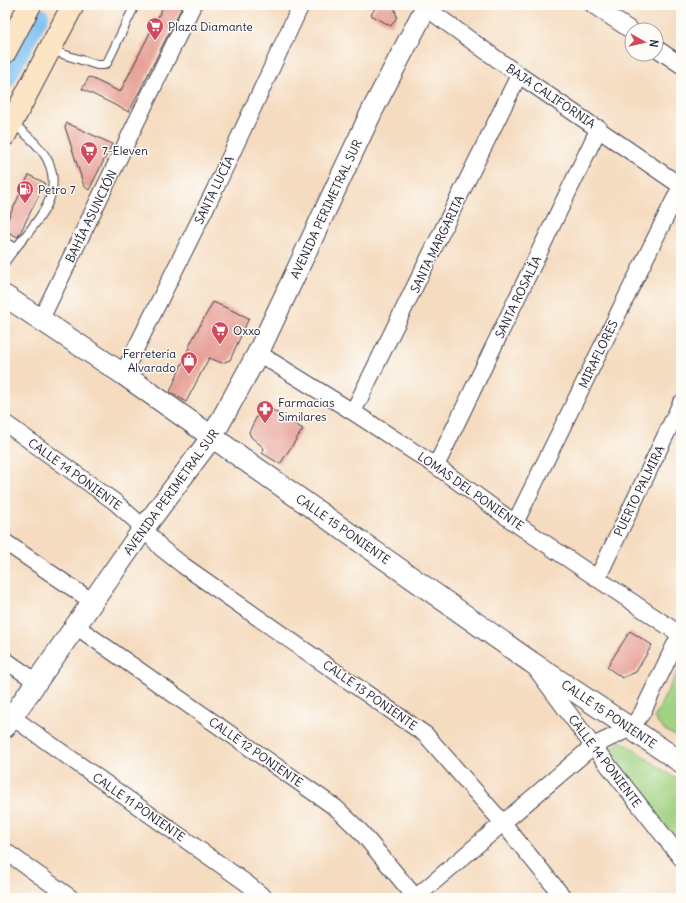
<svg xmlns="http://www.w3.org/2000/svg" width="686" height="903" viewBox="0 0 686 903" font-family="Delius,sans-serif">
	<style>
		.green { fill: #a0d282; stroke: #617a5e }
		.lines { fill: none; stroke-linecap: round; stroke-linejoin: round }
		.canal { stroke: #7abff1; stroke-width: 16 }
		.building { fill: #e7a197 }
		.service-casing { stroke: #423e4f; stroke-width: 10 }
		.minor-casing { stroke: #423e4f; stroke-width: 18 }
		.tertiary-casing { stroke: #423e4f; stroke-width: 23 }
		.secondary-casing { stroke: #423e4f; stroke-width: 24 }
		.service { stroke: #fff; stroke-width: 8 }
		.minor { stroke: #fff; stroke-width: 16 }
		.tertiary { stroke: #fff; stroke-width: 21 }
		.secondary { stroke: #fce5c4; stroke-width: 22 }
		.labels { text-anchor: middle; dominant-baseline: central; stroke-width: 3; stroke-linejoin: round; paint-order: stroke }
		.poi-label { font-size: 12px; fill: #22223b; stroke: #fdfcf7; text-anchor: start }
		.street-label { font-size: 12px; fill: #22223b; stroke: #fdfcf7 }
	</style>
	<rect width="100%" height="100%" fill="#fdfcf7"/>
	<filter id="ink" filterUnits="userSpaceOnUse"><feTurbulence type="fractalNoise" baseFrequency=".025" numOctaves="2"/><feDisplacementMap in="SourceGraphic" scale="8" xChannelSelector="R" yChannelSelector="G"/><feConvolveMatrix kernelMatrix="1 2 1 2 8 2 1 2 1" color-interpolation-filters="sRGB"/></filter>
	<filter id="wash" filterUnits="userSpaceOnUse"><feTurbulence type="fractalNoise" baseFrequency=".012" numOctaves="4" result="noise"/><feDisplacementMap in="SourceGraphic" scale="16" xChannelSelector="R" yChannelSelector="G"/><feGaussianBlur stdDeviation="0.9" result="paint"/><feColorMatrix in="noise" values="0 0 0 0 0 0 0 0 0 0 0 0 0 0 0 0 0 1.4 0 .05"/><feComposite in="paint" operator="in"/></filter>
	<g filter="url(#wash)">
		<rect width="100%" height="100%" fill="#f5dcc0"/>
		<!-- green -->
		<path class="green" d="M681,664V733L679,738L663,729L654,718Z
			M621,741L681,782V843L604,754Z"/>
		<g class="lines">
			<!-- canal -->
			<path class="canal" d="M5,83L41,16"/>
		</g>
		<g id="blocks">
			<!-- building -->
			<path class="building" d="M164,5H183L129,112L82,89L89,77L120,92Z
				M377,5L394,6L397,17L391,26L371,15Z
				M67,123L112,144L89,190L84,186L65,127Z
				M29,175L45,183L18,237L5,231V225Z
				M213,302L249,318L230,360L222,363L209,358L186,402L170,392L192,340Z
				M263,404L303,429L280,464L262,453L264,448L251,437L249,432Z
				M630,631L652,645L636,672L622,678L607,667Z"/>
		</g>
	</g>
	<g filter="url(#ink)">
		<use href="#blocks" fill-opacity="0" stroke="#423e4f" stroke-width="1"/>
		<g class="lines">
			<!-- service casing -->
			<g class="service-casing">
				<path id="service" d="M50,50L97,65H104L107,63L135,5
					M5,242L15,247
					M5,262C25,232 67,201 48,161C41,146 25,134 13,123"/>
			</g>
			<!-- minor casing -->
			<g class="minor-casing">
				<path id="minor" d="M422,5L519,75L681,186
					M593,5L632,31
					M656,48L681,65
					M41,319L193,5
					M258,353L353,412L436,466L515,523L681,635
					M123,374L215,189L301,5
					M353,412L519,75
					M5,423L115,502L144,528L161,548L184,566L426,735L502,822L564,898
					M436,466L599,128
					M515,523L681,186
					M5,542L93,602
					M597,579L681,403
					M77,627L336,808L361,832L416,898
					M5,660L37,682
					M536,669L593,746L681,858
					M12,717L245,882L265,898
					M5,851L71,898
					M415,898L593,746L631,728L642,713L681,632"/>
			</g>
			<!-- tertiary casing -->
			<g class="tertiary-casing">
				<path id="tertiary" d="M5,296L123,374L531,662L681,762
					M5,727L144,528L212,437L258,353L372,111L427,5"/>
			</g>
			<!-- secondary casing -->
			<g class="secondary-casing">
				<path id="secondary" d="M5,52L30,5
					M5,135L73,5"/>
			</g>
			<!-- service -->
			<use href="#service" class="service"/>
			<!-- minor -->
			<use href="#minor" class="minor"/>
			<!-- tertiary -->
			<use href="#tertiary" class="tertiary"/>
			<!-- secondary -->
			<use href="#secondary" class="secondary"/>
		</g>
	</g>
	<!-- icons -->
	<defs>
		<g id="supermarket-pin" transform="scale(0.9)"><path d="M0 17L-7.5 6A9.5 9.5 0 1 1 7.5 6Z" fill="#d1495b" stroke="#fdfcf7"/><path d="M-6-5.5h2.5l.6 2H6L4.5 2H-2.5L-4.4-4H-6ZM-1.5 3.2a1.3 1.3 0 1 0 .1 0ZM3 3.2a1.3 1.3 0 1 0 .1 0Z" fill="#fff"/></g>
		<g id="fuel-pin" transform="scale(0.9)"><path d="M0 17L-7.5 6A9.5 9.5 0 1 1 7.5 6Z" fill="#d1495b" stroke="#fdfcf7"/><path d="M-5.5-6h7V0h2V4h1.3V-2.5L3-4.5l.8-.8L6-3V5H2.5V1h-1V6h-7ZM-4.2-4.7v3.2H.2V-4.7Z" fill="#fff"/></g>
		<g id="shop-pin" transform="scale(0.9)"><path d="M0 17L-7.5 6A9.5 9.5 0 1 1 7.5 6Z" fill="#d1495b" stroke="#fdfcf7"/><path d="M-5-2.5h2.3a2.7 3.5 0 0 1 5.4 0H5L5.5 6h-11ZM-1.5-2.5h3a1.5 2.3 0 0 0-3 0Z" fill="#fff"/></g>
		<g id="pharmacy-pin" transform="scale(0.9)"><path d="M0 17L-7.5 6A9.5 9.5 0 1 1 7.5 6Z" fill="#d1495b" stroke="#fdfcf7"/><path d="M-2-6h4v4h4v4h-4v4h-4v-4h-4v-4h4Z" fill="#fff"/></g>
	</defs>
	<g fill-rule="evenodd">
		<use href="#supermarket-pin" x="155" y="26"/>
		<use href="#supermarket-pin" x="89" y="150"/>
		<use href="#fuel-pin" x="25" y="189"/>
		<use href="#supermarket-pin" x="220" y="330"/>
		<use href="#shop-pin" x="189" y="360"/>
		<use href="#pharmacy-pin" x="265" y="409"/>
	</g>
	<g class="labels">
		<!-- poi labels -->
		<g class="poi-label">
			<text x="168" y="26">Plaza Diamante</text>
			<text x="102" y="150">7-Eleven</text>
			<text x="38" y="189">Petro 7</text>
			<text x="233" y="330">Oxxo</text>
			<text x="176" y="353" text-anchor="end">Ferretería<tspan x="176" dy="14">Alvarado</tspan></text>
			<text x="278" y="402">Farmacias<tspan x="278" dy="14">Similares</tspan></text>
		</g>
		<!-- street labels -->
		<g class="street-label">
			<text transform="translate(551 96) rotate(34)">BAJA CALIFORNIA</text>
			<text transform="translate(214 190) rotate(-64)">SANTA LUCÍA</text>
			<text transform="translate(326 209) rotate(-65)">AVENIDA PERIMETRAL SUR</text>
			<text transform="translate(91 216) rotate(-64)">BAHÍA ASUNCIÓN</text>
			<text transform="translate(437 244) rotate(-64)">SANTA MARGARITA</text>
			<text transform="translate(518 297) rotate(-64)">SANTA ROSALÍA</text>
			<text transform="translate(598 354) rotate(-64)">MIRAFLORES</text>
			<text transform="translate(75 474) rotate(36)">CALLE 14 PONIENTE</text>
			<text transform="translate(471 491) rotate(35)">LOMAS DEL PONIENTE</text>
			<text transform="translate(639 491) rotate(-64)">PUERTO PALMIRA</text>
			<text transform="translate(171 492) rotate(-54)">AVENIDA PERIMETRAL SUR</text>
			<text transform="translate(343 529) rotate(35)">CALLE 15 PONIENTE</text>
			<text transform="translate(370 695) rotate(35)">CALLE 13 PONIENTE</text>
			<text transform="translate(609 714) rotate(34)">CALLE 15 PONIENTE</text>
			<text transform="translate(256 752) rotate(35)">CALLE 12 PONIENTE</text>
			<text transform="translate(605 761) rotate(53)">CALLE 14 PONIENTE</text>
			<text transform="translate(139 807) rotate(35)">CALLE 11 PONIENTE</text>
		</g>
	</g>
	<!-- margin -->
	<rect width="686" height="903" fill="none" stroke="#fdfcf7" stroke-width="20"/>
	<!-- north arrow -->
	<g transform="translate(644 42) rotate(98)"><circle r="19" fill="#fdfcf7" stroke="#a5a5ac"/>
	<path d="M0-3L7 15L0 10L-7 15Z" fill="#d1495b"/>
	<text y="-6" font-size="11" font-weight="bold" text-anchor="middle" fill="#22223b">N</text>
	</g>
</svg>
